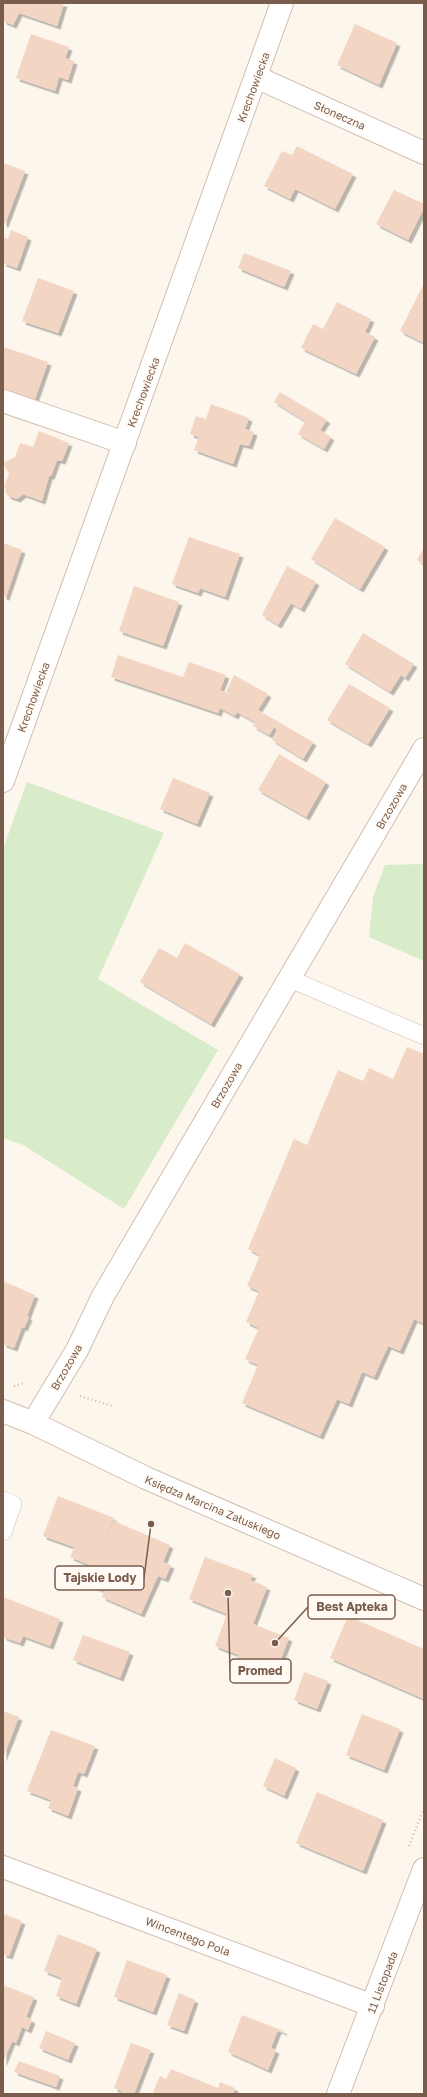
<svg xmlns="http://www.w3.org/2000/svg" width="427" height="2097" viewBox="0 0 427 2097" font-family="'Golos Text',sans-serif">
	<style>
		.green { fill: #d8ecc9 }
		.building { fill: #f3d5c3; filter: url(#shadow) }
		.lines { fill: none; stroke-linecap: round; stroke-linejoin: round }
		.service-casing { stroke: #d1beb0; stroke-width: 18 }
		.minor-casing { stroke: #d1beb0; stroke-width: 24 }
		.tertiary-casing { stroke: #d1beb0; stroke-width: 24 }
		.path { stroke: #d9b8a5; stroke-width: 2.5; stroke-dasharray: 1 3; stroke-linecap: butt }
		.service { stroke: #fff; stroke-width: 17 }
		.minor { stroke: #fff; stroke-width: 22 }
		.tertiary { stroke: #fff; stroke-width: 22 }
		.labels { text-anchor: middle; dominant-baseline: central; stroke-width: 3; stroke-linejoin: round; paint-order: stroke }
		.street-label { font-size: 11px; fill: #7a5c4d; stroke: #fffaf3 }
		.leader { fill: none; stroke: #7a5c4d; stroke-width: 1.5 }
		.callout-dot { fill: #7a5c4d; stroke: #fffaf3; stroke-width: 1.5 }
		.callout { fill: #fffaf3; stroke: #7a5c4d; stroke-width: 1.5 }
		.callout-label { font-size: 12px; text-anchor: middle; font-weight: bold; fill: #7a5c4d }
	</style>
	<defs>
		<filter id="shadow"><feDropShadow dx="3.5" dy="3.5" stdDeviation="0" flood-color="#0004"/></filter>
	</defs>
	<rect width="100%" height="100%" fill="#fdf6ec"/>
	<!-- green -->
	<path class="green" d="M27,782L164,833L98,979L218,1050L124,1209L23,1145L3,1138V849Z
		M420,864L424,865V961L369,937L373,897L385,865Z"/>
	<!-- building -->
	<path class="building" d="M3,3H64L57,26L19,13L13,25L3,21Z
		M355,24L397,43L379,85L337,65Z
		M31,34L69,47L65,58L74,61L68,80L59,77L55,91L16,78Z
		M297,146L353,174L335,209L295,189L290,199L264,186L282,151L292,155Z
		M3,163L25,171L5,224L3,223Z
		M394,190L424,204V208L408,240L376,224Z
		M11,230L28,237L17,268L3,263V237L8,239Z
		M244,253L291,271L284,287L238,268Z
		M38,278L74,291L58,333L22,321Z
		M424,283V343L400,331Z
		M337,302L371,319L365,332L375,337L356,374L301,348L313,324L323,329Z
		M4,347L48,362L34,402L3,392Z
		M280,392L327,420L320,430L331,437L324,449L298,434L305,421L274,402Z
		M211,404L249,418L245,429L254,432L249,446L240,444L233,464L194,450L199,437L190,434L196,416L206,419Z
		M39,431L69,443L62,461L57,460L51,476H49L42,501L23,494L17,499L8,496L5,491L6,488L4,487L9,474L3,463L15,457L20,443L33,447Z
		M335,518L385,547L360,589L311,559Z
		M189,537L240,554L225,597L200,588L198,593L172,584Z
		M3,543L22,550L6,597L3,596Z
		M424,547V565L417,560Z
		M287,566L316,582L301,609L291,603L278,625L262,615Z
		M134,586L179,602L163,646L119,631Z
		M363,633L414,664L405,678L401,675L390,692L345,664Z
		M118,655L183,677L189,662L226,675L220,690L237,698L226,692L234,675L268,694L258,710L313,742L303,759L272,740L277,730L274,727L269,735L253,726L255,722L237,712L235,716L220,708L218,713L111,677Z
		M349,684L390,708L368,744L327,720Z
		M279,754L326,782L306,817L258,790Z
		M173,778L210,793L197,824L160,809Z
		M185,943L240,974L211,1024L140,982L159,948L177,958Z
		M407,1047L424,1054V1324L414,1319L400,1351L388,1346L374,1377L362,1372L349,1404L337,1399L320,1436L242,1403L258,1365L245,1359L259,1328L246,1322L259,1291L247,1286L260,1255L248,1249L294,1139L307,1145L338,1070L363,1081L369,1068L393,1079Z
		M3,1281L35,1295L27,1316L29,1317L24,1328L22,1327L14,1348L3,1344Z
		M58,1496L114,1518L98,1557L114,1521L170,1545L163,1562L171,1565L165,1579L158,1576L141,1614L102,1597L104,1591L88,1584L95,1567L70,1557L74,1547L43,1536Z
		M205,1557L253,1575L250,1580L267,1587L253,1624L289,1638L273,1679L235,1665L239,1655L215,1646L227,1614L189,1599Z
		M3,1597L60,1619L50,1646L23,1636L20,1643L3,1637Z
		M348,1616L424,1649V1699L330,1658Z
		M83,1635L130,1652L120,1678L73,1660Z
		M304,1672L328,1681L317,1709L294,1700Z
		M3,1711L19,1717L3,1758Z
		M362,1714L400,1729L384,1770L346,1755Z
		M51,1730L95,1746L84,1774L78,1772L73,1786L78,1788L68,1816L48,1808L51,1800L27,1791Z
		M275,1758L296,1768L284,1796L263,1786Z
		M317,1792L383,1820L363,1871L296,1843Z
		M3,1914L22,1921L9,1956L3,1954Z
		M58,1934L97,1949L76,2004L56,1996L62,1978L44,1971Z
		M127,1960L167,1975L153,2012L114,1997Z
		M3,1985L34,1997L26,2017L32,2020L28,2030L22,2027L16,2043L12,2041L3,2063Z
		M179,1993L195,2000L184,2031L167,2025Z
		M242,2015L284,2031L283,2032L278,2030L271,2048L276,2050L268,2070L228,2052Z
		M46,2031L75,2043L68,2060L39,2048Z
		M131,2043L151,2050L134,2094H121L122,2091L114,2088Z
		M19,2061L60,2076L56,2087L14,2072Z
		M171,2069L218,2088L220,2082L235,2088L233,2094H157L153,2092L160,2076L166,2079Z"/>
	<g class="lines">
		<!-- service casing -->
		<g class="service-casing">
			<path id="service" d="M290,979L424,1036
				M3,1500L13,1504L3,1532"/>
		</g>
		<!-- minor casing -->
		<g class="minor-casing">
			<path id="minor" d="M256,77L424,153
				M3,401L125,443
				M33,1423L77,1350L103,1296L424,749
				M3,1867L373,2006
				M338,2094L424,1869"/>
		</g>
		<!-- tertiary casing -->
		<g class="tertiary-casing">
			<path id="tertiary" d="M3,781L282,3
				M3,1411L33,1423L146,1478L424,1599"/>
		</g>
		<!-- path -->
		<path class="path" d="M14,1386L25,1383
			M80,1396L112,1406
			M409,1846L424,1808"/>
		<!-- service -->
		<use href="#service" class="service"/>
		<!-- minor -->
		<use href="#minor" class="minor"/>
		<!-- tertiary -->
		<use href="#tertiary" class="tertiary"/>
	</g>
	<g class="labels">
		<!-- street labels -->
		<g class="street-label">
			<text transform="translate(253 87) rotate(-70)">Krechowiecka</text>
			<text transform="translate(340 115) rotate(24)">Słoneczna</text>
			<text transform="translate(143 392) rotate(-70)">Krechowiecka</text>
			<text transform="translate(33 697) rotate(-70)">Krechowiecka</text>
			<text transform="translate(391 806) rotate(-60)">Brzozowa</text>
			<text transform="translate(226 1085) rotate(-60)">Brzozowa</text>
			<text transform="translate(66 1367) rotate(-60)">Brzozowa</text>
			<text transform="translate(213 1507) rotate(23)">Księdza Marcina Załuskiego</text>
			<text transform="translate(188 1936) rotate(21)">Wincentego Pola</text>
			<text transform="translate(382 1982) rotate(-69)">11 Listopada</text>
		</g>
	</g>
	<!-- callouts -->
	<path class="leader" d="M151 1524L144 1578M275 1643L308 1607M228 1593L230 1671"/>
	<g class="callout-dot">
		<circle cx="151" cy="1524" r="4"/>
		<circle cx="275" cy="1643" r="4"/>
		<circle cx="228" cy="1593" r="4"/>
	</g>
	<g class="callout">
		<rect x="55" y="1566" width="89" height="24" rx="4"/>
		<rect x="308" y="1595" width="87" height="24" rx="4"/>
		<rect x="230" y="1659" width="61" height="24" rx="4"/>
	</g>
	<g class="callout-label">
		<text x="100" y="1582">Tajskie Lody</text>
		<text x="352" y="1611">Best Apteka</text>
		<text x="260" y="1675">Promed</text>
	</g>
	<!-- border -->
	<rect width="427" height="2097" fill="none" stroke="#7a5c4d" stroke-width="8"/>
</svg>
